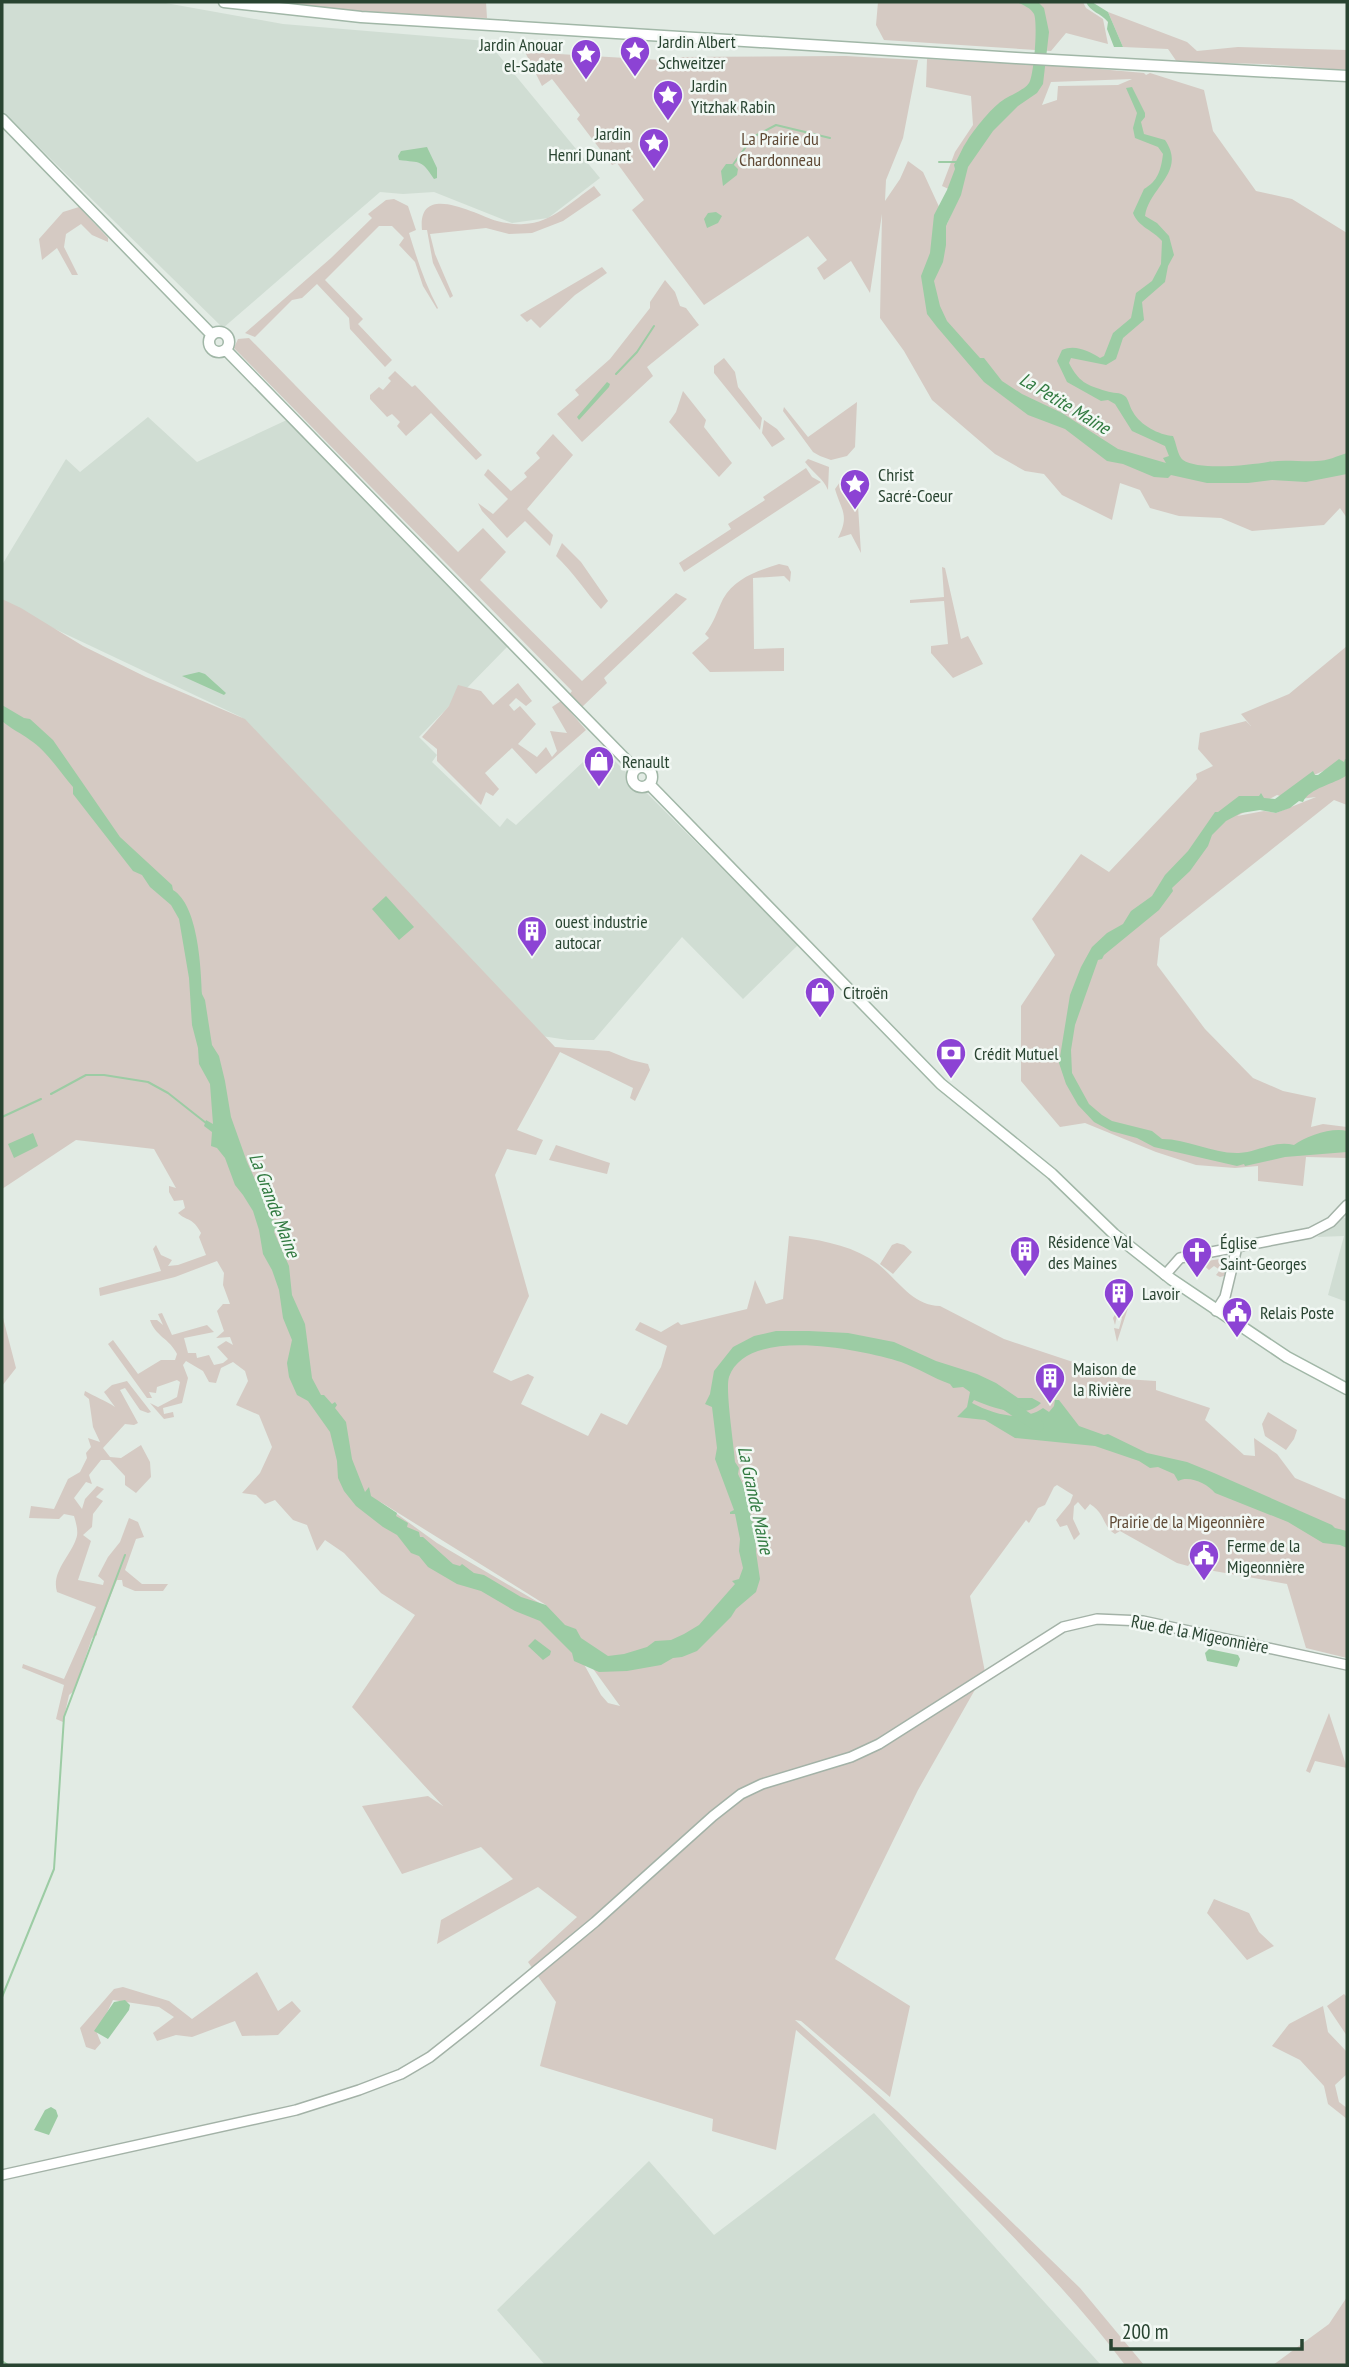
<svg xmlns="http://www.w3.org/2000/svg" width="1349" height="2367" viewBox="0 0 1349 2367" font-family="'PT Sans Narrow',sans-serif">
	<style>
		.built { fill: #d0ddd3 }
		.green { fill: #d5cac3; fill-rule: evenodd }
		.water { fill: #9ccca4 }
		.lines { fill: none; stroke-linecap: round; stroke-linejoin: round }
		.stream { stroke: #9ccca4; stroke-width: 2 }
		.river { stroke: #9ccca4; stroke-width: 12 }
		.secondary-casing { stroke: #a3b2a7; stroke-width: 12 }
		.primary-casing { stroke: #a1b7a7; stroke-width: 13 }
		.secondary { stroke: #fff; stroke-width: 9 }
		.primary { stroke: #fff; stroke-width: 10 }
		.labels { text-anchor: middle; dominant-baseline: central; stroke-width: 5; stroke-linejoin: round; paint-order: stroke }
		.poi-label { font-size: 18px; fill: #294431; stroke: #f2f8f4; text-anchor: start }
		.park-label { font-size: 18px; fill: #604a36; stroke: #f2f8f4 }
		.street-label { font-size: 18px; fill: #294431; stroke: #f2f8f4 }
		.water-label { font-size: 19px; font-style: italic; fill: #317a40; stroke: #f2f8f4 }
	</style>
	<rect width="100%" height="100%" fill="#e2ebe4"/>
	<!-- built -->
	<path class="built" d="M9,2H160L283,24L487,41L600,178L548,218L512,223L434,192L403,194L380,192L223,328L2,111V4Z
		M148,417L197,462L291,418L508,646L419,737L437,755L432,762L500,827L507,818L516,825L600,746L798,945L743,999L682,937L594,1040H568L535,1035L241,717L2,604V565L66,459L80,472Z
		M1343,1217L1347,1219V1302L1328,1295L1344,1236L1317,1237Z
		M874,2113L1101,2365H545L497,2310L649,2161L714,2235Z"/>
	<!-- green -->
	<path class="green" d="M264,2H486L487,18L370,15Z
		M878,2H1083L1086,8L1103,19L1108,44L1066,33L1051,51L884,40L876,25Z
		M1108,12L1187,42L1197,51L1238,47L1347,50V70L1264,64L1177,62L1168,49L1123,47Z
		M525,52L676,61L681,57L846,56L918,60L903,138L886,180L885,201L900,179L908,161L923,172L947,224L960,194L942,186L955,152L973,125L971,96L926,87L927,59L1065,66L1144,73L1146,75L1150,73L1204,90L1213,131L1256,191L1292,199L1347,233V518L1340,508L1324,525L1252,531L1221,518L1179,516L1150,508L1140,490L1120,483L1112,520L1062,495L1044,474L1025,471L995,454L932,400L904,351L880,318L882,214L870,293L851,261L824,280L817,268L827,260L808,236L704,305L632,210L644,200L617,163L612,165L577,119L580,115L552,79L542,86ZM1132,79L1118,85L1058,86L1057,100L1042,105L1051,82Z
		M594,186L601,195L563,221L532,233L509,234L486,228L430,234L435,254L453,296L450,298L433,263L427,230H422C417,181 475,214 497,221C505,223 515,225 524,224C552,223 572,201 594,186Z
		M394,199L408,206L416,230L409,233C417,259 425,284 438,308L437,309L423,286L415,262L399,245L404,238L392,226H379L325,280L363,319L358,324L392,360L385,367L350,329L349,318L317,284L302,298L292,300L255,337L245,333L331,258L372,218L368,214L386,200Z
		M79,207L108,238V242L92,235L81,224L66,234L64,247L78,275H72L57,248L42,260L39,239L63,212Z
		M602,267L607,273L575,295L540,328L531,319L527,322L520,315Z
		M665,280L675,292L680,306L686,308L699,325L647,367L653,376L582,442L557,414L579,395L575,390L610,359L650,308V302Z
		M249,338L458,552L483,528L506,552L480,580L582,681L676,593L687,599L604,678L607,683L582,707L569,695L572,691L234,348L238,339Z
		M724,358L735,372L738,387L762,418L760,430L714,373V366Z
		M395,371L412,387L415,385L482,455L476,460L431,413L406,436L397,426L400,422L392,414L387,417L370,399V395L379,387L383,390L391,381L388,378Z
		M683,391L706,420L704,427L732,463L719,477L669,422L676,412Z
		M857,402L855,447L847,456L831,460L820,456L813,452L783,411L784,407L808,437Z
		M764,420L777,429L785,439L772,447L762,433Z
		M553,434L573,455L527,509L553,535L550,546L525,521L507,538L482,511L478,503L493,514L508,499L484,475L488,469L511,491L527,477L524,473L540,458L536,453Z
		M808,459L829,467L828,490C823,478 813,473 805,462Z
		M806,468L812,477L821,482L684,572L679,563L731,529L728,524L765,500L763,497Z
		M847,481L857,490L861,553L851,534L838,538C850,515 841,510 835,489L840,482Z
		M562,543L581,562L608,601L601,609C585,591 573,572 556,556Z
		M779,564L788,566L791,572L790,582L784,576L753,578L754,649L784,648V671L710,672L692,653L709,638L705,634C714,623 717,611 723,599C735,578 757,571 779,564Z
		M942,567L945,568L961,639L968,636L983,664L953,678L931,653V646L948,644L944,601L910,603V600L944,597Z
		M2,599L21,608L83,646L146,677L245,719L555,1047L609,1051L631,1060L648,1064L650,1070L635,1101L630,1098L633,1088L560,1052L517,1130L543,1140L536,1155L507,1149L495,1175L529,1296L493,1372L511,1381L528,1374L534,1377L521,1404L588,1436L601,1413L627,1425L661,1367L667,1346L635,1330L640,1322L661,1332L678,1322L681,1325L747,1309L755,1280L766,1304L783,1299L789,1236C815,1239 846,1244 869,1258C894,1272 909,1306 940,1306L1004,1339L1124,1379L1156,1381V1390L1210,1408L1205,1420L1244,1455L1255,1456L1254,1438L1277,1454L1295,1478L1347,1500V1658L1306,1648L1287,1584L1214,1571L1192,1561L1188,1566L1177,1563L1120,1531L1115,1534C1102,1526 1106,1514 1090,1504L1085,1510L1078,1502L1074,1506L1073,1519L1080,1534L1074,1540L1067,1525L1060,1527L1056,1520L1070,1503L1073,1495L1057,1485L1054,1487L1045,1505L1038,1508L1029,1523L1026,1520L970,1596L985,1672L918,1790L835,1959L910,2006L890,2097L801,2021L795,2020L897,2111L1080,2288L1144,2365H1125C1085,2311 1038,2262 991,2214C928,2150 863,2089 796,2030L776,2150L712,2131L713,2119L540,2066L556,2002L528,1962L577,1917L538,1887L437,1944L441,1920L513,1879L481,1847L402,1874L362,1806L428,1796L443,1806L352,1707L415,1615L381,1593L344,1553L325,1540L317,1551L307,1525L293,1520L275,1500L265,1504L256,1495L242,1493L260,1473L272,1447L259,1415L236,1405L248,1381L245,1371L233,1362L221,1368L216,1383L209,1382L203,1371L186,1361L183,1365L188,1378L182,1403L163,1408L164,1414L173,1412L174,1417L164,1419L150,1403L158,1407L177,1397L180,1382L177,1380L157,1387L156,1393L149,1392L152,1398H147L108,1344L113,1340L138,1374L161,1360H175L177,1354C170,1339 155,1336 150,1320H157L163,1325L158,1314L162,1313L172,1335L207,1325L214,1332L184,1338L188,1353H196L197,1358L209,1355L214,1365L223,1363L228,1359L217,1347L226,1341L233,1345L230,1337L216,1338L224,1331L217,1311L223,1304H230L223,1285L224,1273L217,1261L175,1277L100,1296L99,1288L161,1271L153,1249L156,1245L161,1255L172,1260L168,1266L178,1265L206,1255L199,1237L201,1233C193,1217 186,1221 178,1213L185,1208L183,1200L174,1201L169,1192V1186L176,1188L154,1149L76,1140L2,1189ZM379,1501L546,1605L548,1608L437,1543ZM565,1630L620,1706L608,1703L601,1695Z
		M1347,646V761L1302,780L1347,769V805L1334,800L1160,938L1157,965L1205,1029L1253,1078L1283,1091L1316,1098L1311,1127L1323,1124L1347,1127V1158L1306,1157L1303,1186L1258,1181V1166L1235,1168L1196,1165L1156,1152L1085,1123L1060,1127L1021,1081V1006L1055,955L1032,919L1081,854L1109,872L1197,779L1196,774L1213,766L1198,749L1200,733L1246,721L1251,726L1241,714L1289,694ZM1277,795L1292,800L1316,797L1276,813L1264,811L1237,816Z
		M518,683L532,701L526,706L516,698L509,705L514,711L520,706L536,724L518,744L537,757L546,747L552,757L557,751L550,731L567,733L552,707L561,701L586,730L536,774L512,748L485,773L499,789L493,796L486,792L481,805L437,761V749L422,737L449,706L458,685L481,691L493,705Z
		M556,1145L610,1163L607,1174L549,1160Z
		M897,1243L904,1245L912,1252L893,1274L880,1264L892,1245Z
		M1220,1259L1228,1263L1224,1276L1220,1277L1216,1275L1220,1270L1214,1266L1209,1270L1200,1262Z
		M1122,1303L1128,1305V1308L1117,1342L1114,1328L1119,1329L1122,1318L1117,1316L1115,1325L1113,1318Z
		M2,1314L16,1368L2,1386Z
		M127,1381L151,1412L148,1413L140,1410L125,1388L120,1390L138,1423L134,1425L125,1424L103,1448L110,1457L121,1458L141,1445L150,1462L151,1477L136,1493L125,1485V1476L110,1460H101L89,1475L92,1484L86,1482L74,1498L82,1509L85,1499L97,1486L104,1489L96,1497L103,1501L93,1514L92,1527L83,1535L91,1541L78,1580L103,1585L104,1581L98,1576L108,1557L120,1542L129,1518L138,1522L144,1537L136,1539L125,1570L142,1584H168L163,1591H135L123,1586L122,1580H117L97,1630V1635L92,1638L74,1691L69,1695L63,1722L56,1719L64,1685L22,1668L23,1664L64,1679L96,1607L57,1592C51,1572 70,1557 76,1539C79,1532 76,1523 74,1516L64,1514L59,1519L29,1518L31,1506L54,1509L68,1479L80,1472L87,1458L86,1453L91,1447L88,1438L100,1442L93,1427L89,1399L84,1395L85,1391C95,1397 105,1400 115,1407L104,1392L112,1385Z
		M1268,1412L1297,1430L1294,1439L1286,1450L1265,1436L1262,1424Z
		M1329,1713L1347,1768L1315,1761L1310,1773L1306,1771Z
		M1214,1899L1249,1913L1259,1932L1274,1946L1247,1960L1207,1913Z
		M257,1972L278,2011L292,2001L301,2011L278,2035L242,2036L235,2021L192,2037L176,2035L157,2041L153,2033L174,2017L159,2007L113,2000L97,2033L101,2043L95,2050L86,2047L80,2028L114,1989L123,1987L169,2001L192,2019Z
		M1344,1994L1347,1997V2036L1327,2006Z
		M1323,2006L1328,2032L1347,2052V2074L1335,2085L1339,2102L1347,2108V2119L1328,2104L1324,2086L1300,2060L1272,2046L1289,2024Z
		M1347,2297V2365H1273L1329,2324Z"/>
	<!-- water -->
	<path class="water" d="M1017,2H1038L1044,8L1049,32L1043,84L1037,93L1018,106L993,131L968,167L961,195L946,226V245L943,262L934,281L940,306L947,321L980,358H984L1002,381L1022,394L1062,413L1118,449L1166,463L1163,458L1169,456L1165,446L1132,431L1115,404L1108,400L1101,401L1067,382L1057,361L1062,350C1075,344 1089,351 1100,358L1104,356L1113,333L1131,318L1136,293L1152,281L1161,264L1162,241C1153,230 1138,227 1133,213L1144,189C1158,181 1161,170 1163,154L1158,147L1135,138L1133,128L1137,113L1126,88L1132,87L1145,113V117L1141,122L1144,134L1165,140C1187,172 1149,187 1145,216L1157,223L1169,236L1174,255L1168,266L1165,282L1142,302L1144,320L1123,338L1116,359L1106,365L1071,358L1069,363C1079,382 1086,385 1106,391C1113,394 1120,391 1126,397C1129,401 1130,408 1133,412C1140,425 1159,435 1173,436C1176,442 1178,457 1183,460C1199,471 1250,465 1268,462C1284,459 1301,462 1316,461C1328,461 1337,456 1347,453V474L1306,482L1272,480L1248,483H1207L1171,475L1168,478L1154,477L1123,464L1107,461L1065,429L1028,415L984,382L937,327L927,314L921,276L930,253L934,215L947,190L955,169L954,165C959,157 962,148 967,141C973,131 989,111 998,104C1006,96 1024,91 1029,83C1034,76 1038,23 1034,14C1031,8 1023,5 1017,2Z
		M1086,2H1092L1108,12L1123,47H1114L1107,29L1108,22C1101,13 1090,12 1086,2Z
		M427,147L437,168V178L434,179C421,159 421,163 399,160L398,156L401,151Z
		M726,164H733L738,169L737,175L723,186L721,171Z
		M716,212L722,216L718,223L707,228L704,219L708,213Z
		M607,382L610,384L609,387L579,420L577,417Z
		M199,672L205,674L226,693L224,695L182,676Z
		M2,705L24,718L30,719L53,740L120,837L172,885L173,890C198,905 201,967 202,994L205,1000L212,1045L219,1056L225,1081L231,1117L247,1162L277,1227L274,1232L289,1266L292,1295L305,1324L312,1378L321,1395H324L332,1404L335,1402L337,1405L335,1408L346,1422L352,1459L365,1492L369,1487L371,1496L397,1513L396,1516L408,1523L407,1527L419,1532L420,1537H423L453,1564L460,1566L462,1564L474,1573L484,1575L521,1597L546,1605L565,1625L576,1629L581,1638L608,1656L624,1654L647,1647L655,1641L671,1640L684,1634L699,1625L735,1584L732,1581L739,1579L743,1568L739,1551L740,1539L735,1514H730V1512L734,1510L715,1459L717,1448L712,1407L705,1404L710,1394L714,1371L733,1347L754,1336L776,1331H809L848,1333L894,1342L936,1361L977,1374L996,1383L1018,1398H1032L1041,1403C1024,1420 994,1408 974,1400L972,1403C993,1414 1022,1423 1043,1408L1049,1412L1054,1406L1055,1400H1059L1079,1426L1104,1435L1108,1434L1147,1453L1187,1462L1214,1473L1332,1525L1335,1528L1347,1531V1548L1340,1545L1323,1543L1288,1522L1215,1493C1207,1483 1189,1475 1178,1481L1174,1474L1158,1467L1150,1468L1139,1461L1095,1446L1015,1438L985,1420L957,1417L967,1407L970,1392L963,1387L953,1388L950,1384C933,1378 918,1368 901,1362C862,1350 747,1325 729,1377C725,1389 734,1445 735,1462L739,1468L738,1474L749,1497L751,1519L755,1525L756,1552L760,1579L756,1592L736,1609L731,1617L697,1651L682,1657L673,1658L661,1665L627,1671L599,1672L574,1661L572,1653L540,1621L515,1611L481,1591L457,1584L428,1567L419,1556L411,1553L397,1535L383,1527L356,1506L344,1491L338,1478L337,1461L330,1432L308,1401L297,1395L289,1377L287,1363L292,1340L283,1318L279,1290L272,1270L263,1254L259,1230L253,1211L243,1195L235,1185L225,1158L217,1148L211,1146L212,1132L204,1126L206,1120L213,1124L210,1084L199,1064L198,1048L192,1025L189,978L179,919L171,905L150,887L142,875L133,871L73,794V787C60,772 46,750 30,740C21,733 11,729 2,721Z
		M1339,759L1344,762L1345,759L1347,760V775C1335,784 1309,788 1303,802L1299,801L1290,808L1276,813L1260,810L1241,813L1226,821L1212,835L1208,846L1190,871L1172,888L1173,891L1159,910L1104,955L1102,959L1098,960L1075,1025L1071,1050L1072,1073L1089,1104L1102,1115L1112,1121L1152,1131L1162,1139C1188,1139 1213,1154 1239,1153C1258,1152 1274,1140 1294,1145C1306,1136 1332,1127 1347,1131V1152L1285,1157L1245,1166L1244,1164L1237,1166L1154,1147L1137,1138L1111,1131L1094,1122L1078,1105L1066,1084L1059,1063L1070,995L1081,967L1092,947L1107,933L1123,924L1131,911L1152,896L1165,875L1188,851L1215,812H1218L1239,796H1259L1261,793L1264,798L1275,799L1313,771L1315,775H1318Z
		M386,896L414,927L399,940L372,909Z
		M33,1133L38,1146L14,1158L8,1144Z
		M535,1639L551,1651L550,1655L543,1660L528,1646Z
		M1209,1649L1238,1655L1240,1659L1237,1667L1207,1661L1205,1653Z
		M125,2000L130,2005L129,2010L108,2039L94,2031L114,2002Z
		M51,2107L56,2110L58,2116L49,2135L34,2130L45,2110Z"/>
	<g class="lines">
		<!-- stream -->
		<path class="stream" d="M939,162H956
			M732,166L753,137L776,125L830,138
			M616,374L637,352L654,326
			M51,1094L86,1075H104L148,1082L168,1093L206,1123
			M2,1117L41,1099
			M2,1997L54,1869L64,1717L125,1555
			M2,2361L8,2365"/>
		<!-- river -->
		<path class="river" d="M1004,1403L1038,1426"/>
		<!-- secondary casing -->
		<g class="secondary-casing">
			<path id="secondary" d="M1165,1275L1180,1258L1310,1233L1331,1222L1347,1205
				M1216,1311L1225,1297L1237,1247
				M2,2175L296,2110L359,2090L401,2074L430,2057L473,2023L595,1922L713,1816L741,1794L762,1784L851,1757L879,1744L1063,1627L1097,1619L1143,1621L1347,1665"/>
		</g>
		<!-- primary casing -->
		<g class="primary-casing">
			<path id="primary" d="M224,2L361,17L1016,58L1347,76
				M2,119L212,335
				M209 342a10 10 0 1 1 20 0a10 10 0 1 1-20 0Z
				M226,350L635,769
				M632 777a10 10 0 1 1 20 0a10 10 0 1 1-20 0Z
				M649,784L941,1084L1052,1174L1114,1234L1171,1279L1287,1357L1347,1389"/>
		</g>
		<!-- secondary -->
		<use href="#secondary" class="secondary"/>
		<!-- primary -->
		<use href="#primary" class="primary"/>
	</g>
	<!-- icons -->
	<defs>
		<g id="sight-pin" transform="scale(1.575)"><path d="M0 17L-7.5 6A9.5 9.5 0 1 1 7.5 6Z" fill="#8c43d4" stroke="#f2f8f4"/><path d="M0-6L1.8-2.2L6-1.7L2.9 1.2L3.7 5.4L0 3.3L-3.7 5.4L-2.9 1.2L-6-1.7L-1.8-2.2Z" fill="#fff"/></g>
		<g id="shop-pin" transform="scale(1.575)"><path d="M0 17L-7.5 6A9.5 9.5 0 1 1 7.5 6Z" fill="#8c43d4" stroke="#f2f8f4"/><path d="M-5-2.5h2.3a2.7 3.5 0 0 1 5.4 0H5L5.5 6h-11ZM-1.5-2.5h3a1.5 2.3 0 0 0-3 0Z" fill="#fff"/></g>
		<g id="building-pin" transform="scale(1.575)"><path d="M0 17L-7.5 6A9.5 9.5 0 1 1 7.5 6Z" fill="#8c43d4" stroke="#f2f8f4"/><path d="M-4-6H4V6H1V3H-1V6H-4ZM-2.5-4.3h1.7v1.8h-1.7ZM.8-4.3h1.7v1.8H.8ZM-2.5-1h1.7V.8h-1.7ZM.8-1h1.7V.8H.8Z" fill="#fff"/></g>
		<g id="bank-pin" transform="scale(1.575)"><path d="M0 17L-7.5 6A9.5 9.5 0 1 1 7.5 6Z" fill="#8c43d4" stroke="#f2f8f4"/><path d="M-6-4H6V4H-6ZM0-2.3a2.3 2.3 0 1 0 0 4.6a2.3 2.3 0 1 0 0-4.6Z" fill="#fff"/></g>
		<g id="church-pin" transform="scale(1.575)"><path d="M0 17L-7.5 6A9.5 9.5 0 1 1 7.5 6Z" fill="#8c43d4" stroke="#f2f8f4"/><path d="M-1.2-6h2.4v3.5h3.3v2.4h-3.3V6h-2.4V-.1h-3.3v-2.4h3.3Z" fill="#fff"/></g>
		<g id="civic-pin" transform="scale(1.575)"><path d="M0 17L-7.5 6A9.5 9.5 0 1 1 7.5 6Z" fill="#8c43d4" stroke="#f2f8f4"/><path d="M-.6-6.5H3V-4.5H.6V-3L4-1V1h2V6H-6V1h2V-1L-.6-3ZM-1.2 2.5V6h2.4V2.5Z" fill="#fff"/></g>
	</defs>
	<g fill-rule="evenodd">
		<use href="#sight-pin" x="635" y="51"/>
		<use href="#sight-pin" x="586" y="54"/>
		<use href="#sight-pin" x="668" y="95"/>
		<use href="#sight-pin" x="654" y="143"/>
		<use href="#sight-pin" x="855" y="484"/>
		<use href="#shop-pin" x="599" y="761"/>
		<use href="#building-pin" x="532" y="931"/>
		<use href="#shop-pin" x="820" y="992"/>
		<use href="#bank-pin" x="951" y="1053"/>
		<use href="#building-pin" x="1025" y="1251"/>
		<use href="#church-pin" x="1197" y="1252"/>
		<use href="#building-pin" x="1119" y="1293"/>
		<use href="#civic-pin" x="1237" y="1312"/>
		<use href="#building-pin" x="1050" y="1378"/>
		<use href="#civic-pin" x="1204" y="1555"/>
	</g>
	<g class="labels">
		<!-- poi labels -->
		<g class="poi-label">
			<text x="658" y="41">Jardin Albert<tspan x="658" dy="21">Schweitzer</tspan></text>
			<text x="563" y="44" text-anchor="end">Jardin Anouar<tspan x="563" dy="21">el-Sadate</tspan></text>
			<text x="691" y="85">Jardin<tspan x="691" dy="21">Yitzhak Rabin</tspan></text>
			<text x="631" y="133" text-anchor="end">Jardin<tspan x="631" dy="21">Henri Dunant</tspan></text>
			<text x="878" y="474">Christ<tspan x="878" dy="21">Sacré-Coeur</tspan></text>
			<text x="622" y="761">Renault</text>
			<text x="555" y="921">ouest industrie<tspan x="555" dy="21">autocar</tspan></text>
			<text x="843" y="992">Citroën</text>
			<text x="974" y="1053">Crédit Mutuel</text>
			<text x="1048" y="1241">Résidence Val<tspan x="1048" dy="21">des Maines</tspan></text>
			<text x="1220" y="1242">Église<tspan x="1220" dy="21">Saint-Georges</tspan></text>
			<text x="1142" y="1293">Lavoir</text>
			<text x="1260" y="1312">Relais Poste</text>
			<text x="1073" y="1368">Maison de<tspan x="1073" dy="21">la Rivière</tspan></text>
			<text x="1227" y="1545">Ferme de la<tspan x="1227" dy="21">Migeonnière</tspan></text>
		</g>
		<!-- park labels -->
		<g class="park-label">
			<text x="780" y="138">La Prairie du<tspan x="780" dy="21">Chardonneau</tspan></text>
			<text x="1187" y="1521">Prairie de la Migeonnière</text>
		</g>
		<!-- street labels -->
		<g class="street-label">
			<text transform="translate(1200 1634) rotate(11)">Rue de la Migeonnière</text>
		</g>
		<!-- water labels -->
		<g class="water-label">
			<text transform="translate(1065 403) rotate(31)">La Petite Maine</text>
			<text transform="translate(275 1205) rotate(69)">La Grande Maine</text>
			<text transform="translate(756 1500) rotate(78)">La Grande Maine</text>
		</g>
	</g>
	<!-- border -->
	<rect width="1349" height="2367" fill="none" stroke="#294431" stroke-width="7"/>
	<!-- scale -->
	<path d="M1111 2339v10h191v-10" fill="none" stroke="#294431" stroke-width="3.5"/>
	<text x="1122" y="2339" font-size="21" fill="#294431" stroke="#f2f8f4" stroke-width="5" paint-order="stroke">200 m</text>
</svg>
